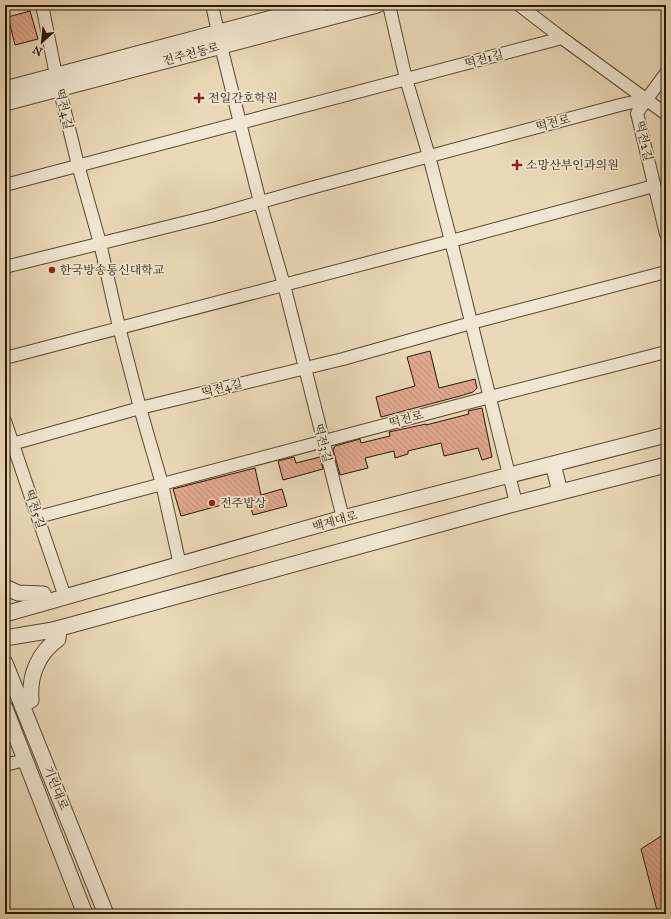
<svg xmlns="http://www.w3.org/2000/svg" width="671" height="919" viewBox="0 0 671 919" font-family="'IM FELL Great Primer','Noto Serif KR',serif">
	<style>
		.building { fill: url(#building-back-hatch); stroke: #291702 }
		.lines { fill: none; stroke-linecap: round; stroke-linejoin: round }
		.minor-casing { stroke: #594830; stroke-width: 14 }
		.tertiary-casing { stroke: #594830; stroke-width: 17 }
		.minor { stroke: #f1e6d1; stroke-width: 12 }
		.tertiary { stroke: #f1e6d1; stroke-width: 15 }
		.poi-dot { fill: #8f2418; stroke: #f1e6d1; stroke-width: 1.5 }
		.labels { text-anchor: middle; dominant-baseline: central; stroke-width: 3.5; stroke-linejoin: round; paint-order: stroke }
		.street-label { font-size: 12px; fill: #291702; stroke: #f1e6d1 }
		.poi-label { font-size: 12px; fill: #291702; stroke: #f1e6d1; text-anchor: start }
	</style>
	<defs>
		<pattern id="building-back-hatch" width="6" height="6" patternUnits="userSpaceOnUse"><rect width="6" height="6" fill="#e1a98f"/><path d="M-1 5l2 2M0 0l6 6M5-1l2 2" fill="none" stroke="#c1917a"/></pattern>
	</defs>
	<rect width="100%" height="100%" fill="#ead9b8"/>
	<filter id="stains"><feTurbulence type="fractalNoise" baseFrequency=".005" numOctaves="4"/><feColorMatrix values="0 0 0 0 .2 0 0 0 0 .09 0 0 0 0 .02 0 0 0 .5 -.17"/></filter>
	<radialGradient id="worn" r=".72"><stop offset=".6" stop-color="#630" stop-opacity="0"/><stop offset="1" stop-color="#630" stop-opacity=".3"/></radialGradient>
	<!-- building -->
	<path class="building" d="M30,11L38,39L15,45L8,17Z
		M430,351L439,388L475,379L477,388L473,392L460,396L381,417L376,397L415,386L407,357Z
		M482,408L492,457L482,460L478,448L444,456L441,443L408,451V454L395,458L394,451L365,458L368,468L340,475L333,449L335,446L360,439L361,443L390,436L389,432L426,424V425L469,414L468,411Z
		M294,457L296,463L320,457L323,469L283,480L278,461Z
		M255,468L261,495L282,489L287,506L253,515L248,498L181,516L173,489Z
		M666,833V914H658L641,849Z"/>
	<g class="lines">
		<!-- minor casing -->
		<g class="minor-casing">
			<path id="minor" d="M42,5L56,75L78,165L100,243L119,327L140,408L162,484L180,565
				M212,5L218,32
				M389,5L406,79L429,156L451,241L516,503
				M519,5L562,38L666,114
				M221,46L240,123L260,202L284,285L343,518
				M647,99L637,113L666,234
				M5,185L562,38
				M5,267L211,216L307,189L620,105L647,99L666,73
				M5,358L451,241L654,186
				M5,421L65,597
				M5,446L140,408L343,359L471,323L666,272
				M38,517L490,397L666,352
				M5,765L25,760"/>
		</g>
		<!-- tertiary casing -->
		<g class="tertiary-casing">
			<path id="tertiary" d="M5,89L321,5
				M5,103L377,5
				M553,464L560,492
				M5,587L18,593L43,594L46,602
				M5,614L343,518L666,435
				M5,638L53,630L506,506L666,465
				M5,663L106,914
				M22,706L31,700C29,676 38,653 58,639L59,628
				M5,708L85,914"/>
		</g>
		<!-- minor -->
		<use href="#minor" class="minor"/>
		<!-- tertiary -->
		<use href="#tertiary" class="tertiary"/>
	</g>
	<!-- markers -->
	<g class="poi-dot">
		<path d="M197 92h4v4h4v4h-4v4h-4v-4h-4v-4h4z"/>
		<path d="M515 159h4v4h4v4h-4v4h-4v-4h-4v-4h4z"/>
		<circle cx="52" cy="270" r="4"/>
		<circle cx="212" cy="503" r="4"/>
	</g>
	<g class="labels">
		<!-- street labels -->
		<g class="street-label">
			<text transform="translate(191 54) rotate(-15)">전주천동로</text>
			<text transform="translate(484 59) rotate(-15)">떡전1길</text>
			<text transform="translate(64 109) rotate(77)">떡전4길</text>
			<text transform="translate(553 123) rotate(-15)">떡전로</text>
			<text transform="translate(644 141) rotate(77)">떡전2길</text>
			<text transform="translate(222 388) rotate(-14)">떡전4길</text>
			<text transform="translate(406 419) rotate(-15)">떡전로</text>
			<text transform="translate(323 443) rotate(75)">떡전3길</text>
			<text transform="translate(35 509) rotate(71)">떡전5길</text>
			<text transform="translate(335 521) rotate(-16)">백제대로</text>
			<text transform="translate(56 788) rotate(68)">기린대로</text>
		</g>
		<!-- poi labels -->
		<g class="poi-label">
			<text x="208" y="98">전일간호학원</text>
			<text x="526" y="165">소망산부인과의원</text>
			<text x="60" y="270">한국방송통신대학교</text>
			<text x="220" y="503">전주밥상</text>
		</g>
	</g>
	<!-- margin -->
	<rect width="671" height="919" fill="none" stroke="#ead9b8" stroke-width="20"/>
	<rect x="6" y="6" width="659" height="907" fill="none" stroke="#291702" stroke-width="2"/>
	<rect x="10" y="10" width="651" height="899" fill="none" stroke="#291702"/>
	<!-- north arrow -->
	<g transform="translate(42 42) rotate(207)" stroke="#f1e6d1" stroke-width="3" paint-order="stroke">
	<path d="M0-3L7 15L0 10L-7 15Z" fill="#291702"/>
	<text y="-6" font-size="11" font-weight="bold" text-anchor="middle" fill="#291702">N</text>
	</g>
	<rect width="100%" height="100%" filter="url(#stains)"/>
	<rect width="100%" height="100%" fill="url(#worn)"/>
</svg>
